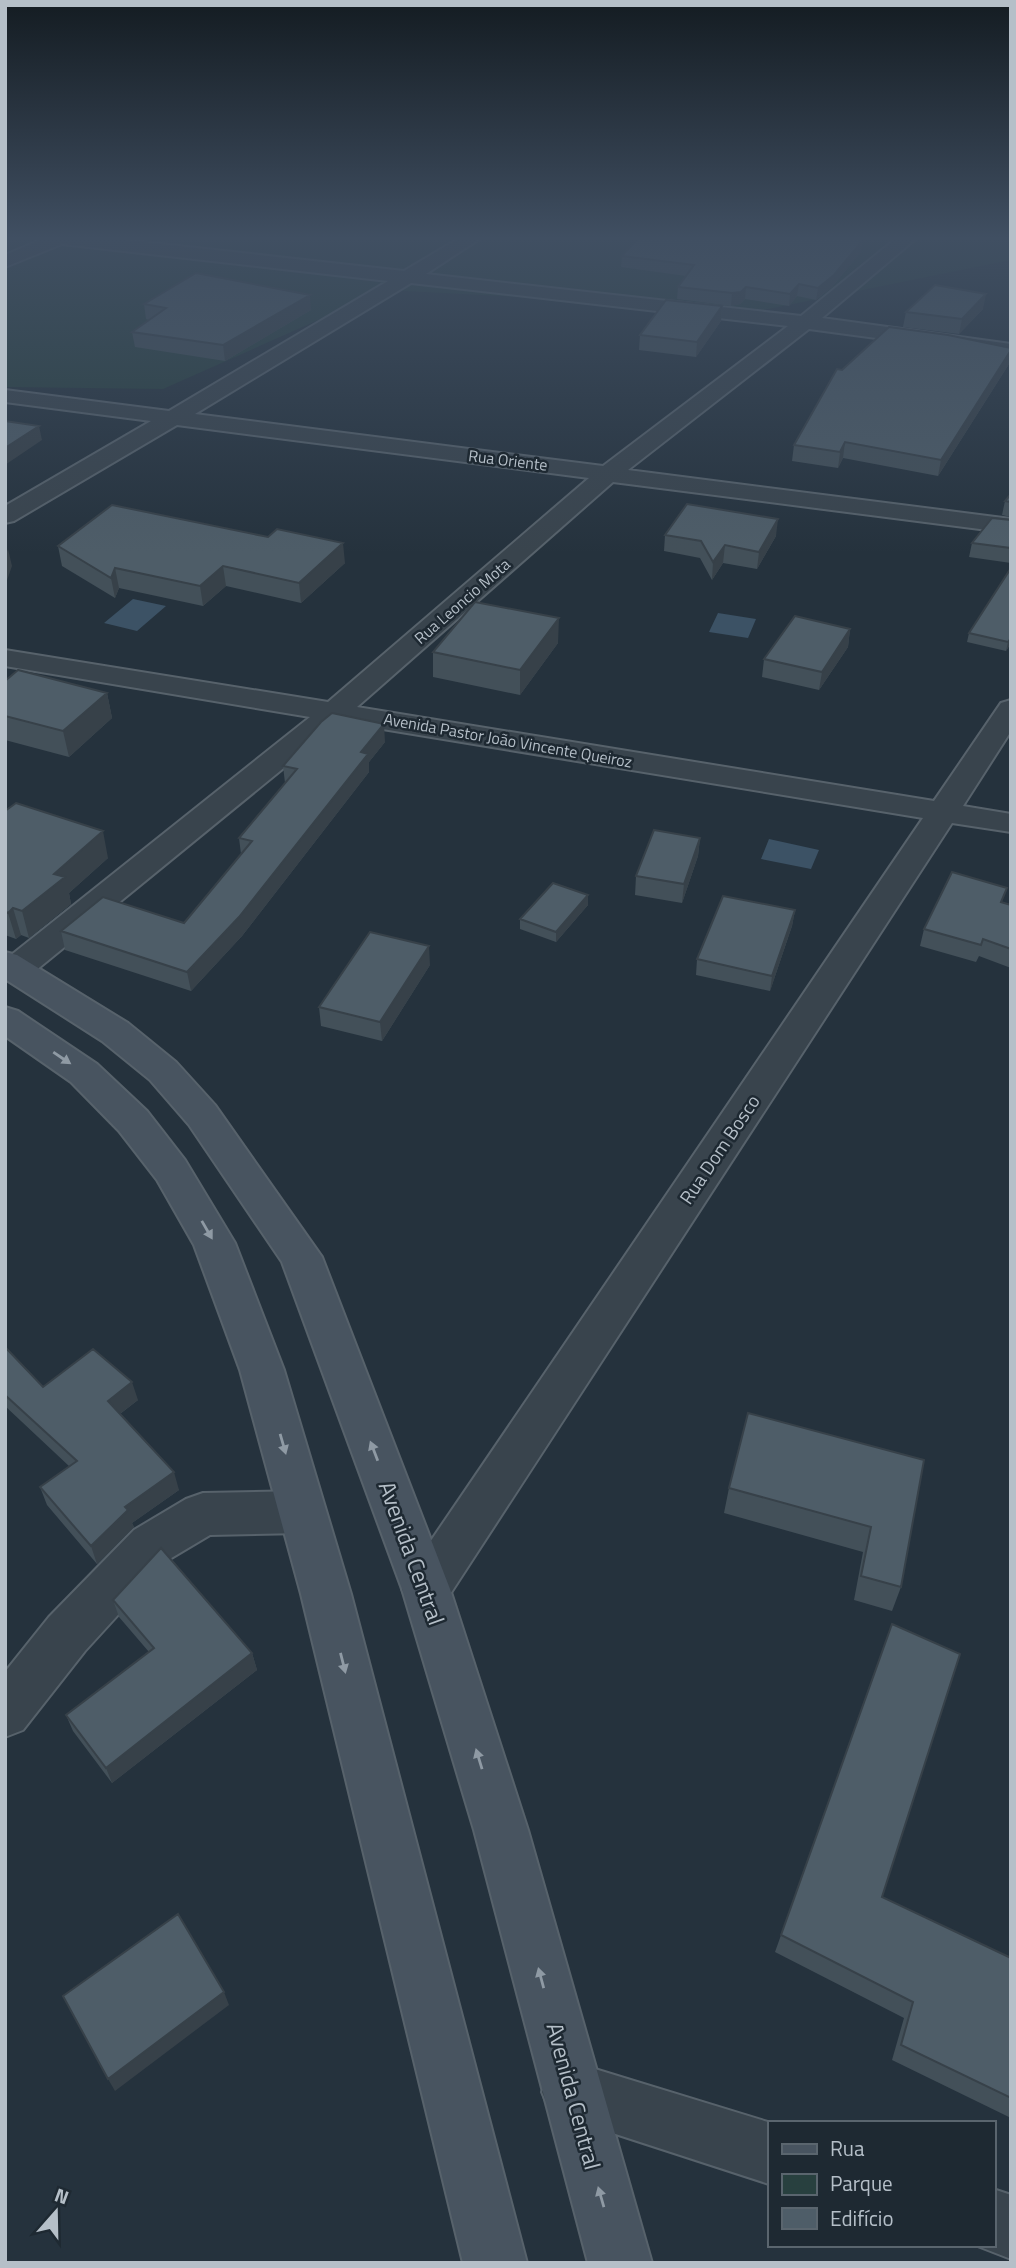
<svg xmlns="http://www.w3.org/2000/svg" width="1016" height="2268" viewBox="0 0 1016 2268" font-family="'Titillium Web',sans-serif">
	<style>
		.green { fill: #28403f }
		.water { fill: #3c5265 }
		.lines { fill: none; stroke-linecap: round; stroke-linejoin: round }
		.street-casing { stroke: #57626b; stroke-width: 4 }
		.secondary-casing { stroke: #57626b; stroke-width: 4 }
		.street { fill: #39444d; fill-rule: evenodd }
		.secondary { fill: #485460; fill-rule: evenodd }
		.wall { fill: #435059 }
		.shaded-wall { fill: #374149 }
		.building { fill: #4e5d68; stroke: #374149; stroke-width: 2 }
		.oneway { fill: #8f9aa4 }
		.labels { text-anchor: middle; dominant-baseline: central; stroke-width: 5; stroke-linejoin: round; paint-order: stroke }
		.far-street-label { font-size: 16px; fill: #b5bfc8; stroke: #1e2932 }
		.street-label { font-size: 19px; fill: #b5bfc8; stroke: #1e2932 }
		.near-street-label { font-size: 23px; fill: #b5bfc8; stroke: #1e2932 }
	</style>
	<rect width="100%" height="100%" fill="#25323d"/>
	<!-- green -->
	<path class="green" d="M5,236H1011V260L763,310L386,290L163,389L5,387Z"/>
	<!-- water -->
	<path class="water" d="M133,599L166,606L137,631L104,623Z
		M718,613L756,619L748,638L709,632Z
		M769,839L819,850L811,869L761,859Z"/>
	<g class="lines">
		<!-- street casing -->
		<g class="street-casing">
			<path id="street" d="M32,236H88L404,271L463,236H484L426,274L801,316L899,236H919L822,318L1011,344V356L809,329L628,470L1011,519V533L613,482L357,707L934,801L1001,703L1011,700V731L963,806L1011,814V832L952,823L443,1605L426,1611L409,1605L402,1589L409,1573L923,818L340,722L29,976L17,979L5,976V960L310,717L5,666V650L328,702L589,478L177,425L14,521L5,523V506L151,421L5,402V390L169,411L388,281L62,244L5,267V255L38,241ZM411,283L788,326L603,466L195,414Z
				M302,1491L319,1497L326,1512L319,1527L302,1533L210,1535L168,1560L85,1651L23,1730L5,1737V1672L49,1617L134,1530L186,1499L203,1493Z
				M572,2062L771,2123L769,2184L551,2113L542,2092L551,2071Z
				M993,2189L1011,2195V2259L975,2245H993Z"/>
		</g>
		<!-- secondary casing -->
		<g class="secondary-casing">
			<path id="secondary" d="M5,952L17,955L128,1023L176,1062L215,1105L322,1257L450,1589L528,1830L652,2263H588L474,1830L402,1589L282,1262L189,1125L150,1080L102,1041L5,979Z
				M5,1007L18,1011L97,1064L147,1111L185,1160L235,1243L284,1370L351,1594L527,2263H463L301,1594L240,1370L194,1245L157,1180L119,1131L71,1082L5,1036Z"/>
		</g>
		<!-- street -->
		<use href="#street" class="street"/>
		<!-- secondary -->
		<use href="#secondary" class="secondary"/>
	</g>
	<!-- wall -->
	<path class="wall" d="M861,252L832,287L816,300L797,296L789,306L745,299L740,304L731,306L677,299L678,287L686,276L621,267L622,256Z
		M144,304L311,310L225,361L135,347L132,332L149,320L146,319Z
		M722,306L721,321L696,357L639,350L640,335Z
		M983,309L959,334L903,327L906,312Z
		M1011,348L1009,364L938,476L843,458L838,468L792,461L794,445L842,370Z
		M1011,494V517L1002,515L1005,501Z
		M1011,520V563L969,557L972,543Z
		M665,535L776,536L757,569L723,563L712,580L700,558L664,551Z
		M58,546L345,563L301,603L226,586L203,606L119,588L115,598L62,566Z
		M1011,568V643L1006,651L967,642L969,633Z
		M850,629L848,647L819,690L762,677L764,659Z
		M558,643L520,695L433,677V652Z
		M5,681L107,693L112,718L69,757L5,740Z
		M385,742L369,762V772L242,936L191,991L65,950L61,931L184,923L241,854L239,838L285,783L283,766Z
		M5,811L108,858L69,893L71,904L29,938L21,935L16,939L5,935Z
		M700,838L698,856L682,903L635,895L636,876Z
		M588,895V905L556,942L520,929V919Z
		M1003,903L1011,905V968L979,956L976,962L920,946L924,929Z
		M795,910L792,926L770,991L696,975L697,959Z
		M430,965L382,1041L321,1026L319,1007Z
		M5,1347L43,1387L138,1400L120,1414L179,1490L132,1523L134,1527L97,1564L47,1505L40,1487L70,1467L5,1406Z
		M924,1460L901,1587L892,1611L854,1600L863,1552L724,1513L729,1488Z
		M113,1600L252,1653L257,1670L112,1783L73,1731L66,1715L149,1652L119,1617Z
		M892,1624L882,1897L1011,1958V2118L892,2060L904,2018L775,1952Z"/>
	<!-- shaded-wall -->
	<path class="shaded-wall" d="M863,240L861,252L832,287L816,300L818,288Z
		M799,284L797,296L789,306L790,294Z
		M746,287L745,299L740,304L731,306L732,293Z
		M986,294L983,309L959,334L962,319Z
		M310,295L311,310L225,361L223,345Z
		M722,306L721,321L696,357L697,342Z
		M1011,350L1009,364L938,476L941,460Z
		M39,426L42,440L5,465V448Z
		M845,442L843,458L838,468L840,452Z
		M778,519L776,536L757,569L759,552Z
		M343,543L345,563L301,603L299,583Z
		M725,545L723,563L712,580L713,562Z
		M8,549L12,566L5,586V557Z
		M223,566L226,586L203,606L200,586Z
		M115,568L119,588L115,598L111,578Z
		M559,618L558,643L520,695V670Z
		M850,629L848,647L819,690L822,672Z
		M1011,638V643L1006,651L1008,642Z
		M107,693L112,718L69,757L63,731Z
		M384,724L385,742L369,762V772L242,936L191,991L187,972Z
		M103,831L108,858L69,893L71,904L29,938L22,911L54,874Z
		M700,838L698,856L682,903L684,884Z
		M588,895V905L556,942V932Z
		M13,908L21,935L16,939L8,913Z
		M795,910L792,926L770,991L772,976Z
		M429,946L430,965L382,1041L380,1022Z
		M132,1382L138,1400L113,1419L108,1401Z
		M174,1472L179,1490L132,1523L134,1527L97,1564L91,1546L125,1507Z
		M252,1653L257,1670L112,1783L106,1768Z
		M224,1992L229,2005L115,2091L108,2079Z"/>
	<!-- building -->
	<path class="building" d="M640,236H831L863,240L834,275L818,288L799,284L790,294L746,287L741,292L732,293L678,287L694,265L622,256Z
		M196,273L310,295L223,345L132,332L166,308L144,304Z
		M935,285L986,294L962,319L906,312Z
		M666,300L722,306L697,342L640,335Z
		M889,327L948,335L1011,348V350L941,460L845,442L840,452L794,445L837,369L842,370Z
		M5,421L39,426L5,448Z
		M1011,494V502L1005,501Z
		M687,504L778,519L759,552L725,545L713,562L701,541L665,535Z
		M112,505L268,537L277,529L343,543L299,583L223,566L200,586L115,568L111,578L58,546Z
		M992,518L1011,520V548L972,543Z
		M1011,568V638L1008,642L969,633Z
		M475,602L559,618L520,670L433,652Z
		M795,616L850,629L822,672L764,659Z
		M18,670L107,693L63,731L5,716V681Z
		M332,713L384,724L361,752L368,754L239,917L187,972L61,931L103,897L184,923L252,841L239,838L297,769L283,766L321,722Z
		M16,803L103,831L54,874L65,877L22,911L13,908L8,913L5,911V811Z
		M654,830L700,838L684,884L636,876Z
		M952,872L1007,888L1001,902L1011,905V949L983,939L981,945L924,929Z
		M553,883L588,895L556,932L520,919Z
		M723,896L795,910L772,976L697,959Z
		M370,932L429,946L380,1022L319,1007Z
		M5,1347L43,1387L93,1349L132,1382L108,1401L174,1472L125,1507L128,1510L91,1546L40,1487L77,1461L5,1395Z
		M748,1413L924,1460L901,1587L861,1576L871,1527L729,1488Z
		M161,1548L252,1653L106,1768L66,1715L154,1648L113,1600Z
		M892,1624L960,1654L882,1897L1011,1958V2098L901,2045L913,2002L781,1935Z
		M178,1914L224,1992L108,2079L63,1996Z"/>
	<!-- one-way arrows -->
	<defs><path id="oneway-solid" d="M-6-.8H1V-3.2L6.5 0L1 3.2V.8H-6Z" transform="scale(1.75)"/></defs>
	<g class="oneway">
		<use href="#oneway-solid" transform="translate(62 1058) rotate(34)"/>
		<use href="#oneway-solid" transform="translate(207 1230) rotate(60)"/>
		<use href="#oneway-solid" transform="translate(283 1444) rotate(74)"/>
		<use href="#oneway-solid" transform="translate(374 1451) rotate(-111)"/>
		<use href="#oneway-solid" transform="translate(343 1663) rotate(76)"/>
		<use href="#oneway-solid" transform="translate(479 1759) rotate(-107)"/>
		<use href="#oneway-solid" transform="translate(541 1978) rotate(-105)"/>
		<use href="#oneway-solid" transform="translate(601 2197) rotate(-106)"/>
	</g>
	<!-- sky -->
	<linearGradient id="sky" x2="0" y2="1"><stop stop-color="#141c22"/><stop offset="0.43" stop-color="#404f62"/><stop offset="1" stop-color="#404f62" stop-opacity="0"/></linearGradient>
	<rect width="1016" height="553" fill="url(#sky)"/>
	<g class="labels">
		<!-- far-street labels -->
		<g class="far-street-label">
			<text transform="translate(508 460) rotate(7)">Rua Oriente</text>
			<text transform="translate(462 601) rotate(-41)">Rua Leoncio Mota</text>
			<text transform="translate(508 740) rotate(10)">Avenida Pastor João Vincente Queiroz</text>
		</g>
		<!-- street labels -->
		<g class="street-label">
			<text transform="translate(719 1149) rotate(-56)">Rua Dom Bosco</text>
		</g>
		<!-- near-street labels -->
		<g class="near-street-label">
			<text transform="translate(412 1553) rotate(70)">Avenida Central</text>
			<text transform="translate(574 2096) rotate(75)">Avenida Central</text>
		</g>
	</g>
	<!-- border -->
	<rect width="1016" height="2268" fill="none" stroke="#b5bfc8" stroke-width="14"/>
	<!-- legend -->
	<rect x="768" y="2121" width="228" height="126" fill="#1e2932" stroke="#5a656e" stroke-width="2"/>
	<rect x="782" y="2144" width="35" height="10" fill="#485460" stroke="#5a656e" stroke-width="2"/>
	<text x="830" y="2156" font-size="21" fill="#b5bfc8">Rua</text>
	<rect x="782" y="2174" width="35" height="21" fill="#28403f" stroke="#5a656e" stroke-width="2"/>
	<text x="830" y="2191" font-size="21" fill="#b5bfc8">Parque</text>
	<rect x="782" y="2208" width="35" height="21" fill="#4e5d68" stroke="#5a656e" stroke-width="2"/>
	<text x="830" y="2226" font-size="21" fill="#b5bfc8">Edifício</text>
	<!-- north arrow -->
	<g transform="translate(56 2212) rotate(20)" stroke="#1e2932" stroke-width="5" paint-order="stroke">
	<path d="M0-5L12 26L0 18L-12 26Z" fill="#b5bfc8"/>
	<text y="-10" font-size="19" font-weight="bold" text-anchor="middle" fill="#b5bfc8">N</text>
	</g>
</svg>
